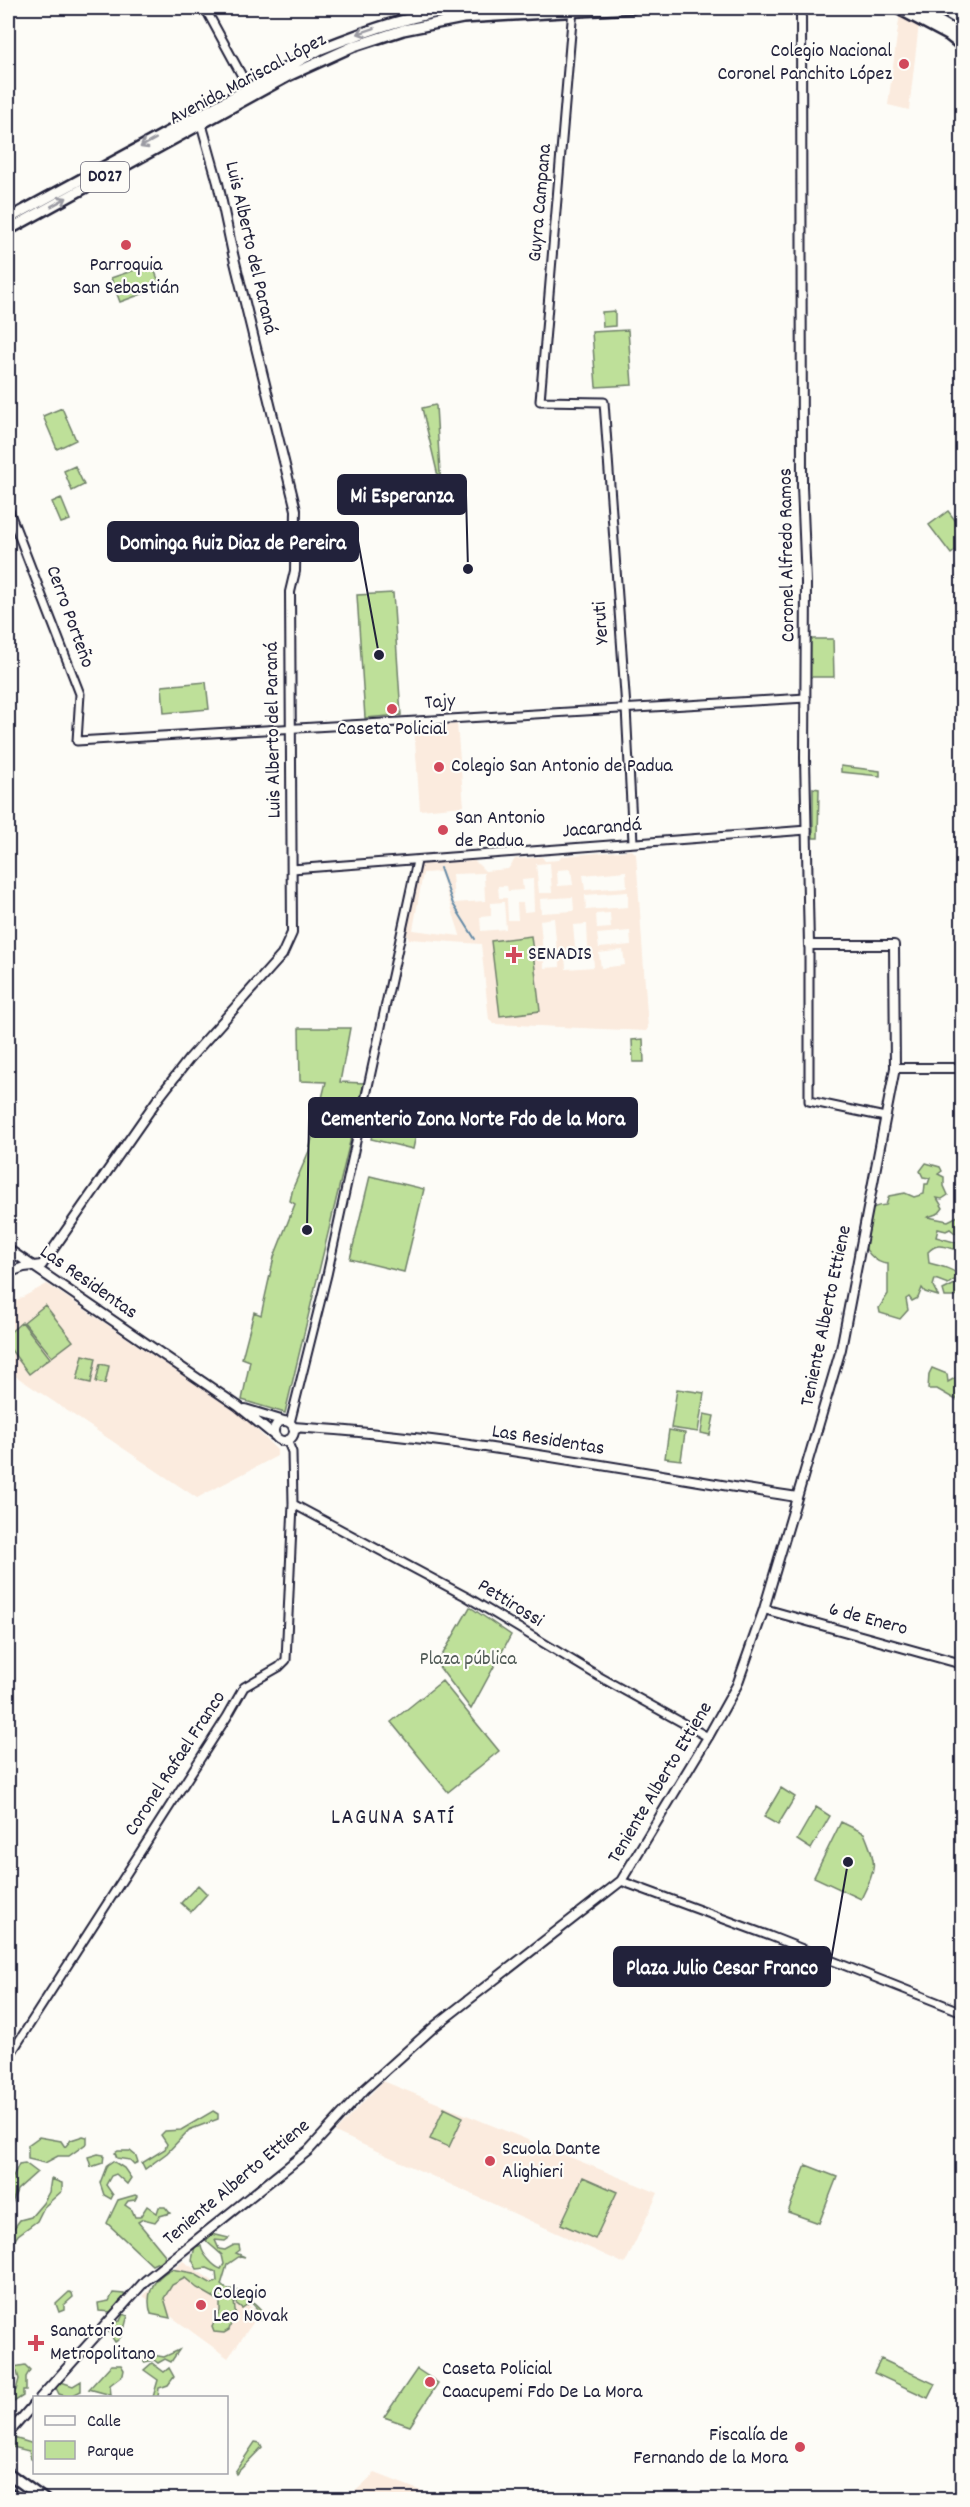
<svg xmlns="http://www.w3.org/2000/svg" width="970" height="2507" viewBox="0 0 970 2507" font-family="Dekko,sans-serif">
	<style>
		.built { fill: #fbebde; fill-rule: evenodd }
		.green { fill: #bee099; stroke: #70816a; stroke-width: 1.5 }
		.lines { fill: none; stroke-linecap: round; stroke-linejoin: round }
		.stream { stroke: #638aa7; stroke-width: 2 }
		.tertiary-casing { stroke: #22223b; stroke-width: 11 }
		.secondary-casing { stroke: #22223b; stroke-width: 12 }
		.trunk-casing { stroke: #22223b; stroke-width: 14 }
		.tertiary { stroke: #fdfcf7; stroke-width: 7 }
		.secondary { stroke: #fdfcf7; stroke-width: 8 }
		.trunk { stroke: #fdfcf7; stroke-width: 9 }
		.oneway { stroke: #9a9aa2 }
		.poi-dot { fill: #d1495b; stroke: #fdfcf7; stroke-width: 2 }
		.labels { text-anchor: middle; dominant-baseline: central; stroke-width: 4.5; stroke-linejoin: round; paint-order: stroke }
		.shield { fill: #fdfcf7; stroke: #646373; stroke-width: 1.5 }
		.shield-label { font-size: 18px; font-weight: bold; fill: #22223b }
		.poi-label { font-size: 20px; fill: #22223b; stroke: #fdfcf7; text-anchor: start }
		.street-label { font-size: 20px; fill: #22223b; stroke: #fdfcf7 }
		.park-label { font-size: 20px; fill: #515b57; stroke: #fdfcf7 }
		.quarter-label { font-size: 22px; letter-spacing: 1.5px; fill: #22223b; stroke: #fdfcf7 }
		.leader { fill: none; stroke: #22223b; stroke-width: 2 }
		.callout-dot { fill: #22223b; stroke: #fdfcf7; stroke-width: 2 }
		.callout { fill: #22223b; stroke: #22223b; stroke-width: 2 }
		.callout-label { font-size: 21px; text-anchor: middle; font-weight: bold; fill: #fff }
	</style>
	<rect width="100%" height="100%" fill="#fdfcf7"/>
	<filter id="ink" filterUnits="userSpaceOnUse"><feTurbulence type="fractalNoise" baseFrequency=".0167" numOctaves="2"/><feDisplacementMap in="SourceGraphic" scale="12" xChannelSelector="R" yChannelSelector="G"/><feConvolveMatrix kernelMatrix="1 2 1 2 8 2 1 2 1" color-interpolation-filters="sRGB"/></filter>
	<g filter="url(#ink)">
		<!-- built -->
		<path class="built" d="M900,12L919,24L909,110L888,105Z
			M457,724L464,806L420,810L414,727Z
			M632,850L636,854L648,1028L646,1031L494,1024L489,1020L481,944L409,939L406,934L417,866L420,864L475,861L485,871L508,869L515,859L542,857L545,861L559,860L562,856ZM550,863L552,893H539L536,864ZM571,869L573,885L558,886L557,870ZM626,871L627,887L585,890L583,875ZM440,872L460,935V936L413,930L423,873ZM484,873L485,901L454,903L452,874ZM533,879L534,911L524,912L523,903H517L518,920H508L507,898H499L498,886H507L508,891L523,890L522,880ZM628,892V907L586,910L585,895ZM573,897L574,911L541,913L540,899ZM504,902L506,929L481,931L480,917L491,916V903ZM610,913L611,928L597,929L596,914ZM554,918L557,951L543,953L540,920ZM587,924L588,948H575L573,925ZM630,931L631,945L599,948L597,934ZM623,950L625,965L601,968L599,953ZM593,953L594,967L566,969L565,955ZM560,957V967L544,968V958Z
			M47,1284L244,1417L277,1450V1456L197,1498L8,1371V1305Z
			M383,2081L658,2193L625,2264L335,2132Z
			M183,2261L260,2313L228,2358L143,2296Z
			M375,2473L442,2499H347Z"/>
		<!-- green -->
		<path class="green" d="M512,8H564L432,20L431,18L455,13Z
			M152,264L161,287L120,302L111,278Z
			M615,311V326L603,327L602,312Z
			M628,330L632,385L596,387L592,332Z
			M435,405L436,406L441,489L422,408Z
			M62,408L76,440L57,449L43,416Z
			M75,466L84,485L72,491L64,471Z
			M61,498L70,520L61,523L52,502Z
			M948,511L962,529V545L951,554L929,525Z
			M393,593L401,715L365,718L357,595Z
			M809,639H833L834,677H810Z
			M206,682L209,709L164,713L162,686Z
			M841,766L880,771V776L841,772Z
			M813,788L819,789L818,838H813Z
			M531,936L540,1011L500,1016L491,941Z
			M299,1028H350L340,1082L364,1083L285,1413L242,1400L250,1361L242,1358L254,1312L261,1315L274,1257L295,1204L290,1201L293,1188L309,1151L326,1082L300,1081Z
			M643,1039L644,1062H633L632,1040Z
			M376,1117L418,1126L413,1149L371,1139Z
			M926,1163L940,1167L942,1171L938,1174L944,1177V1186L948,1195L942,1199L937,1198L943,1208L939,1213L928,1217L948,1221L962,1214V1231L955,1233L950,1229L946,1231L938,1229L936,1237L958,1243V1250C946,1248 938,1241 928,1252L929,1263C941,1266 953,1269 962,1277V1292L955,1297H945L943,1290L957,1283L954,1280L948,1284L935,1279L933,1286L938,1296L925,1292L922,1288L918,1298L912,1301L909,1297L906,1299L908,1310L900,1319L880,1313L879,1308L888,1294V1264C861,1263 842,1207 886,1205L889,1196L905,1193L914,1197L924,1194L925,1184H928L930,1178L923,1177L920,1171Z
			M370,1176L424,1189L404,1272L350,1259Z
			M45,1305L73,1341L52,1357L24,1322Z
			M22,1322L50,1358L29,1374L8,1346V1334Z
			M83,1355L96,1358L91,1383L77,1380Z
			M100,1364L109,1366L105,1384L96,1382Z
			M932,1368L947,1374L948,1382L962,1374V1398L958,1396L956,1400L937,1389H928L929,1374Z
			M677,1389L704,1393L698,1432L671,1428Z
			M704,1414L714,1416L710,1435L701,1433Z
			M669,1430L685,1433L681,1460L665,1458Z
			M470,1607L511,1635L471,1709L437,1664Z
			M442,1681L499,1751L448,1792L391,1722Z
			M781,1788L795,1797L778,1825L764,1817Z
			M816,1807L830,1816L811,1849L797,1840Z
			M841,1822L864,1833C878,1866 876,1868 861,1899L814,1877Z
			M198,1885L207,1894L191,1912L181,1903Z
			M444,2108L463,2117L449,2147L430,2139Z
			M213,2111L218,2114V2119L189,2130L167,2153L145,2169L142,2163L165,2149L167,2144L161,2135L165,2131L181,2130Z
			M83,2136L87,2137V2143L69,2156H58L45,2163L28,2159V2145L39,2137L61,2141L65,2147L71,2140Z
			M118,2151H130L136,2156L138,2162L134,2164L130,2160L117,2158L115,2153Z
			M98,2154L104,2155L103,2163L91,2167L88,2157Z
			M113,2161L124,2168L131,2178L127,2184L116,2174L111,2176L106,2185L113,2195L111,2199L104,2195L100,2183L107,2165Z
			M25,2163L37,2172L17,2190L12,2203L8,2206V2187L19,2164Z
			M806,2165L837,2177L819,2223L788,2212Z
			M583,2177L617,2192L595,2239L561,2224Z
			M51,2179L62,2183V2191L44,2207L37,2221L18,2235L12,2244L8,2245V2228H14L20,2220L31,2217L43,2203L49,2192Z
			M135,2195L137,2196L135,2200L128,2201L125,2205L132,2210L135,2217H140L147,2206L157,2213L159,2207H165L170,2213L160,2216L155,2222L143,2219L138,2222L165,2255L163,2260L152,2265L107,2223L118,2200Z
			M212,2234L229,2238L225,2241L215,2240L219,2249L225,2250L234,2245H239L240,2250L236,2253L245,2257L240,2256L227,2265L221,2285C227,2291 229,2288 236,2290C243,2293 256,2304 261,2310L260,2320H254L257,2309L251,2302L242,2308L234,2302L236,2317L232,2320L229,2330L224,2333L214,2332L212,2327L220,2311V2301L197,2288L185,2278L172,2285L164,2298L170,2318L151,2314C145,2294 153,2279 171,2269L193,2273L212,2284L217,2281L216,2272L207,2268L197,2269L192,2260L195,2246H201C202,2254 214,2267 221,2269L224,2264L222,2255L206,2241Z
			M69,2292L72,2293L73,2297L64,2305V2310L59,2312L56,2304Z
			M113,2293L124,2294L125,2300L119,2302L112,2312L99,2311L98,2303L109,2301Z
			M123,2314L128,2316C124,2325 125,2337 115,2342L108,2331L115,2322L120,2321Z
			M179,2350L171,2362L165,2359L158,2363L154,2360L144,2362L143,2358L147,2354L164,2357Z
			M8,2359H11L14,2367L25,2365L30,2370L26,2377V2390H23V2396L9,2405L8,2394L16,2390L19,2379L17,2372H9L15,2379L8,2390Z
			M881,2359L935,2384L928,2398L874,2373Z
			M152,2363L164,2372L169,2368L174,2377L168,2385L159,2388L158,2397H153L158,2380L144,2370Z
			M111,2365H121L124,2370L123,2375L110,2385L111,2395L89,2389Z
			M417,2369L438,2383L410,2426L384,2417Z
			M58,2381L73,2386L81,2381V2391L69,2397L59,2394L55,2386Z
			M14,2438L34,2444V2460L31,2459L29,2451L13,2447L8,2453V2442Z
			M255,2442L260,2443L262,2447L236,2474L235,2472Z"/>
		<g class="lines">
			<!-- stream -->
			<path class="stream" d="M440,868L453,904L475,939"/>
			<!-- tertiary casing -->
			<g class="tertiary-casing">
				<path id="tertiary" d="M205,8L248,87
					M573,9L540,401L604,402L626,708L633,842
					M8,508L80,694L77,741L806,698
					M292,869L807,830
					M809,945V1101L885,1117
					M290,1423L327,1275L417,861
					M293,1504L467,1597L600,1677L708,1737
					M621,1881L770,1936L962,2012
					M8,2058L227,1717L244,1687L279,1667L286,1660L293,1504L292,1452L287,1440"/>
			</g>
			<!-- secondary casing -->
			<g class="secondary-casing">
				<path id="secondary" d="M895,1068H962
					M8,1249L238,1406L276,1437
					M8,1273L24,1267L42,1265L157,1100L189,1059L282,955L292,933L290,592L295,571L296,510L233,254L218,183L200,119
					M245,1409L284,1421
					M274 1431a10 10 0 1 1 20 0a10 10 0 1 1-20 0Z
					M293,1427C462,1437 629,1471 797,1497
					M764,1609L962,1664
					M40,2398L145,2281L309,2150L365,2089L435,2026L621,1881L708,1737L737,1685L764,1609L841,1349L895,1068L894,945H809L805,758L806,582L802,486L801,8
					M8,2434L34,2404"/>
			</g>
			<!-- trunk casing -->
			<g class="trunk-casing">
				<path id="trunk" d="M897,8L948,35L962,46
					M916,8L962,35
					M8,219L321,49C368,30 419,12 470,8
					M8,230L288,76L354,46L403,30L463,18L632,8
					M8,2473L45,2500
					M8,2492L18,2500"/>
			</g>
			<!-- tertiary -->
			<use href="#tertiary" class="tertiary"/>
			<!-- secondary -->
			<use href="#secondary" class="secondary"/>
			<!-- trunk -->
			<use href="#trunk" class="trunk"/>
		</g>
		<!-- one-way arrows -->
		<defs><path id="oneway-shaft" d="M-6 0H5M1.5-3L5.5 0L1.5 3" fill="none" stroke-width="1.6" stroke-linecap="round" stroke-linejoin="round" transform="scale(1.5)"/></defs>
		<g class="oneway">
			<use href="#oneway-shaft" transform="translate(366 31) rotate(161)"/>
			<use href="#oneway-shaft" transform="translate(148 143) rotate(151)"/>
			<use href="#oneway-shaft" transform="translate(59 202) rotate(-29)"/>
		</g>
	</g>
	<!-- markers -->
	<g class="poi-dot">
		<circle cx="904" cy="64" r="6"/>
		<circle cx="126" cy="245" r="6"/>
		<circle cx="392" cy="709" r="6"/>
		<circle cx="439" cy="767" r="6"/>
		<circle cx="443" cy="830" r="6"/>
		<path d="M511 946h6v6h6v6h-6v6h-6v-6h-6v-6h6z"/>
		<circle cx="490" cy="2161" r="6"/>
		<circle cx="201" cy="2305" r="6"/>
		<path d="M33 2334h6v6h6v6h-6v6h-6v-6h-6v-6h6z"/>
		<circle cx="430" cy="2382" r="6"/>
		<circle cx="800" cy="2447" r="6"/>
	</g>
	<g class="labels">
		<!-- shield labels -->
		<rect class="shield" x="81" y="162" width="48" height="30" rx="4.5"/>
		<g class="shield-label">
			<text x="105" y="177">D027</text>
		</g>
		<!-- poi labels -->
		<g class="poi-label">
			<text x="892" y="52" text-anchor="end">Colegio Nacional<tspan x="892" dy="23">Coronel Panchito López</tspan></text>
			<text x="126" y="266" text-anchor="middle">Parroquia<tspan x="126" dy="23">San Sebastián</tspan></text>
			<text x="392" y="730" text-anchor="middle">Caseta Policial</text>
			<text x="451" y="767">Colegio San Antonio de Padua</text>
			<text x="455" y="819">San Antonio<tspan x="455" dy="23">de Padua</tspan></text>
			<text x="528" y="955">SENADIS</text>
			<text x="502" y="2150">Scuola Dante<tspan x="502" dy="23">Alighieri</tspan></text>
			<text x="213" y="2294">Colegio<tspan x="213" dy="23">Leo Novak</tspan></text>
			<text x="50" y="2332">Sanatorio<tspan x="50" dy="23">Metropolitano</tspan></text>
			<text x="442" y="2370">Caseta Policial<tspan x="442" dy="23">Caacupemi Fdo De La Mora</tspan></text>
			<text x="788" y="2436" text-anchor="end">Fiscalía de<tspan x="788" dy="23">Fernando de la Mora</tspan></text>
		</g>
		<!-- street labels -->
		<g class="street-label">
			<text transform="translate(248 80) rotate(-28)">Avenida Mariscal López</text>
			<text transform="translate(541 203) rotate(-85)">Guyra Campana</text>
			<text transform="translate(250 248) rotate(77)">Luis Alberto del Paraná</text>
			<text transform="translate(788 555) rotate(-91)">Coronel Alfredo Ramos</text>
			<text transform="translate(69 617) rotate(70)">Cerro Porteño</text>
			<text transform="translate(602 623) rotate(-94)">Yeruti</text>
			<text transform="translate(440 703) rotate(-4)">Tajy</text>
			<text transform="translate(274 730) rotate(-91)">Luis Alberto del Paraná</text>
			<text transform="translate(602 829) rotate(-5)">Jacarandá</text>
			<text transform="translate(88 1283) rotate(35)">Las Residentas</text>
			<text transform="translate(827 1316) rotate(-78)">Teniente Alberto Ettiene</text>
			<text transform="translate(548 1441) rotate(9)">Las Residentas</text>
			<text transform="translate(510 1604) rotate(32)">Pettirossi</text>
			<text transform="translate(868 1620) rotate(15)">6 de Enero</text>
			<text transform="translate(176 1764) rotate(-57)">Coronel Rafael Franco</text>
			<text transform="translate(661 1783) rotate(-59)">Teniente Alberto Ettiene</text>
			<text transform="translate(237 2183) rotate(-40)">Teniente Alberto Ettiene</text>
		</g>
		<!-- park labels -->
		<g class="park-label">
			<text x="468" y="1660">Plaza pública</text>
		</g>
		<!-- quarter labels -->
		<g class="quarter-label">
			<text x="393" y="1818">LAGUNA SATÍ</text>
		</g>
	</g>
	<!-- callouts -->
	<path class="leader" d="M468 569L466 495M379 655L358 541M307 1230L309 1118M848 1862L830 1966"/>
	<g class="callout-dot">
		<circle cx="468" cy="569" r="6"/>
		<circle cx="379" cy="655" r="6"/>
		<circle cx="307" cy="1230" r="6"/>
		<circle cx="848" cy="1862" r="6"/>
	</g>
	<g class="callout">
		<rect x="338" y="475" width="128" height="39" rx="6"/>
		<rect x="108" y="522" width="250" height="39" rx="6"/>
		<rect x="309" y="1098" width="328" height="39" rx="6"/>
		<rect x="614" y="1947" width="216" height="39" rx="6"/>
	</g>
	<g class="callout-label">
		<text x="402" y="502">Mi Esperanza</text>
		<text x="233" y="549">Dominga Ruiz Diaz de Pereira</text>
		<text x="473" y="1125">Cementerio Zona Norte Fdo de la Mora</text>
		<text x="722" y="1974">Plaza Julio Cesar Franco</text>
	</g>
	<!-- margin -->
	<rect width="970" height="2507" fill="none" stroke="#fdfcf7" stroke-width="30"/>
	<rect x="15" y="15" width="940" height="2477" fill="none" stroke="#22223b" stroke-width="2" filter="url(#ink)"/>
	<!-- legend -->
	<rect x="33" y="2396" width="195" height="78" fill="#fdfcf7" stroke="#a5a5ac" stroke-width="1.5"/>
	<rect x="45" y="2416" width="30" height="9" fill="#fdfcf7" stroke="#a5a5ac" stroke-width="1.5"/>
	<text x="87" y="2426" font-size="18" fill="#22223b">Calle</text>
	<rect x="45" y="2441" width="30" height="18" fill="#bee099" stroke="#a5a5ac" stroke-width="1.5"/>
	<text x="87" y="2456" font-size="18" fill="#22223b">Parque</text>
</svg>
